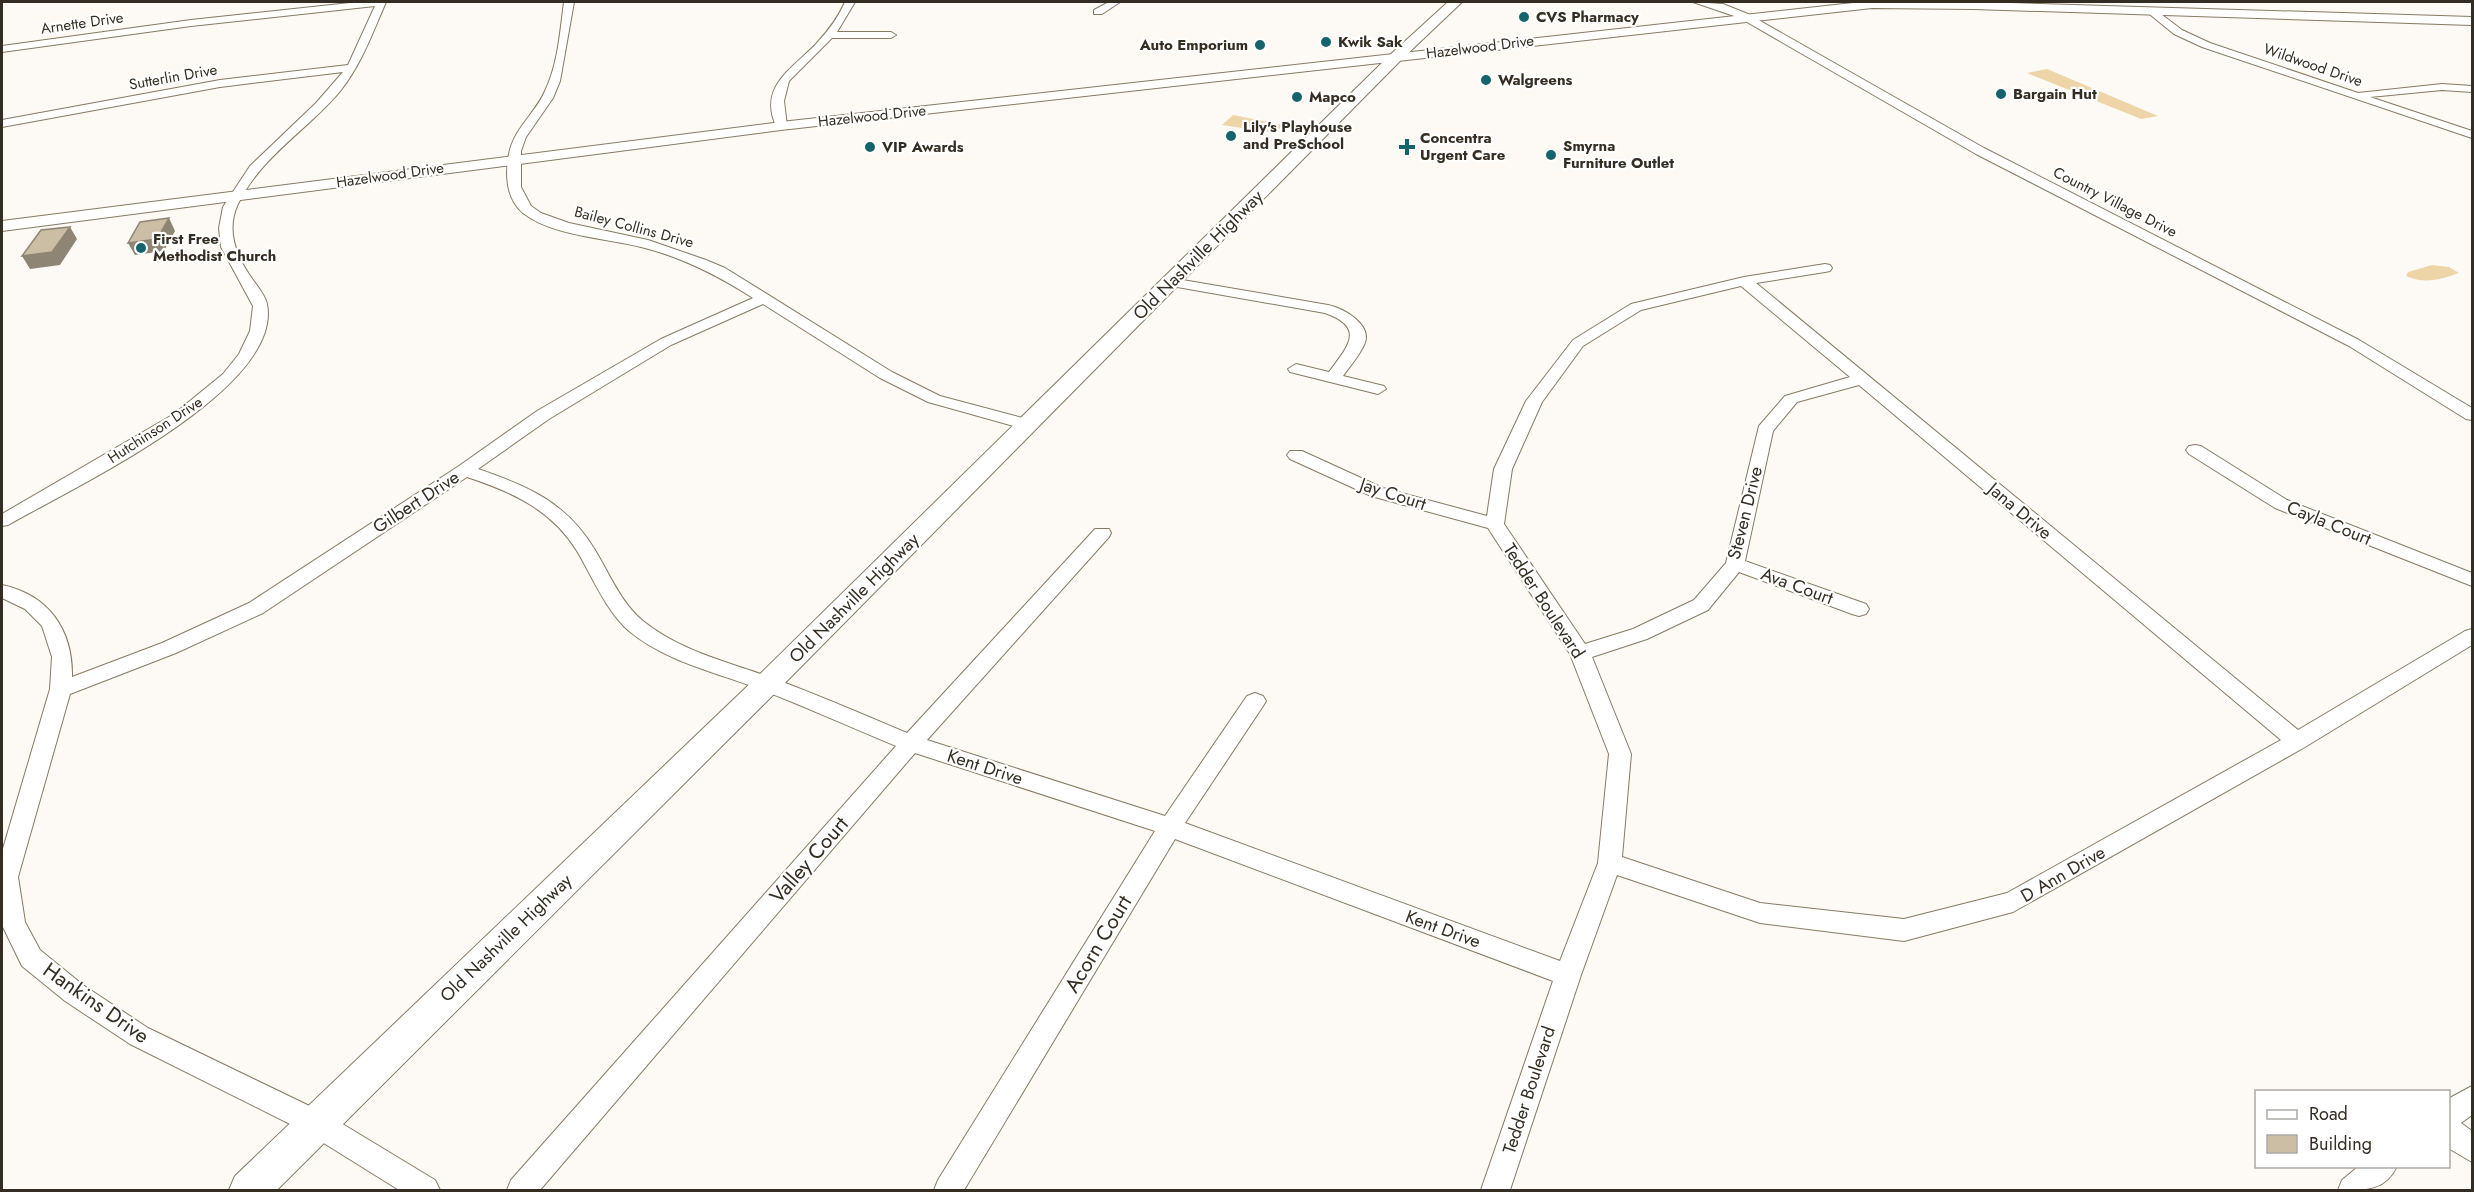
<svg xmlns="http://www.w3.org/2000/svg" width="2474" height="1192" viewBox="0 0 2474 1192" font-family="Jost,sans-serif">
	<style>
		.green { fill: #edd5a8 }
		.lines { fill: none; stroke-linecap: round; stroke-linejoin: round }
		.minor-casing { stroke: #867a63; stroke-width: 2 }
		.tertiary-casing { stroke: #867a63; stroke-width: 2 }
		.secondary-casing { stroke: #867a63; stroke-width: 2 }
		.minor { fill: #fff; fill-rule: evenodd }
		.tertiary { fill: #fff; fill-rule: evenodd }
		.secondary { fill: #fff; fill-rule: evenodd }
		.shaded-wall { fill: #8e8574 }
		.building { fill: #cbbea5; stroke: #8e8574; stroke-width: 1.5 }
		.poi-dot { fill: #15636b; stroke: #fff; stroke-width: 2 }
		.labels { text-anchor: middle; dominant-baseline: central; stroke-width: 4.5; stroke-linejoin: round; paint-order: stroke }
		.far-poi-label { font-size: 15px; font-weight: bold; fill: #332d23; stroke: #fff; text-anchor: start }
		.far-street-label { font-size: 15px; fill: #332d23; stroke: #fff }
		.street-label { font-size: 18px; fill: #332d23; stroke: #fff }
		.near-street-label { font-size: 21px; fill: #332d23; stroke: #fff }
	</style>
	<rect width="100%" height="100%" fill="#fdfaf5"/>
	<!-- green -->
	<path class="green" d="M2047,69L2158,116L2141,119L2027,73Z
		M1233,115L1283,125L1275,133L1222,125Z
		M2432,265L2449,267L2459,273C2440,280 2424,284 2406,276L2408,272Z"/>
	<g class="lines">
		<!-- minor casing -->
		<g class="minor-casing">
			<path id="minor" d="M359,2H386C372,34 362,63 341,90C308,130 261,156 238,204C225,231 237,258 253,280C258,287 265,295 267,304C284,390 70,489 8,525L2,526V514L174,414L223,374L239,354L250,331L253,306L221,247L219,228L223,207L250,166L316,103L343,72L220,87L2,127V120L220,80L348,65L375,6L191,26L2,52V46L191,20Z
				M564,2H574L560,81L553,98L526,137L521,151V187L531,206L541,213L569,223L648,240L706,260L725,268L892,372L940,396L1034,421L1036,425L1028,430L928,402L880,378L763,304L671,345L549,419L478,469C528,486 566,502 595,550C609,573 621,603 643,621C680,651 728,662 772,678C818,695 862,714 907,733L1095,529H1109L1111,533L1109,537L927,740L1165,816L1247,696L1255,693L1263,696L1266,701L1263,706L1185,823L1560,961L1598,863L1609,754L1570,654L1488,528L1371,496L1290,459L1287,455L1290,451H1302L1383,488L1487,516L1494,469L1526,401L1573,340L1631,304L1744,277L1825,264L1830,265L1832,268L1830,271L1825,272L1756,283L2298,730L2465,631L2472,629V645L2305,747L2013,912L1904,941L1760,923L1617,875L1581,975L1510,1190H1481L1553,981L1175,839L964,1190H934L938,1180L1155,831L915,753L540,1190H507L511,1180L896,746C850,727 804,706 757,688C714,672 665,661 629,631C606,611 592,576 577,551C551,509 512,492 467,477L263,613L176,653L70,694L18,877L25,922L40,950L83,985L148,1028L326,1114L435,1180L440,1190H399L306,1132L130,1044L65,1001L22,966L2,925V852L50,689L52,657L42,626L25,609L2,598V585C49,595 73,630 72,677L162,643L249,603L459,466L537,411L661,339L753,298C717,275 682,257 641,247C606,238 552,236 523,213C506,199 505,174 509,154C514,128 535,114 545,91C558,64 560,32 564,2ZM1741,286L1850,377L1785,396L1759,426L1726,563L1694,600L1633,629L1585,644L1504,524L1512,469L1542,402L1583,346L1641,310ZM1859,385L2281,740L2007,893L1904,919L1760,903L1622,857L1631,754L1592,657L1647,639L1708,610L1739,572L1852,614L1859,616L1866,614L1869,609L1866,604L1745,561L1773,431L1797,402Z
				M845,2H855L837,32H891L896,35L891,38H832L789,81L784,101L787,126L781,130L777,128C757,87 792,69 816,44C828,31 838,18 845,2Z
				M1109,2H1120L1102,14H1094V10Z
				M1693,2L1723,4L1748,14L1984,148L2359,340L2472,408V420L2466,419L2349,346L1976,154L1740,18Z
				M2147,8H2153L2182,30L2210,43L2358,93L2442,84L2472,86V92L2442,90L2370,97L2472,131V138L2202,47L2174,34L2147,12Z
				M1171,278L1328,305C1343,308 1374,325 1364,345C1359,356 1350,366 1343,376L1384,386L1386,389L1378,394L1290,372L1288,369L1296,364L1329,372C1347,347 1367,328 1325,313L1166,285L1164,282L1166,279Z
				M2195,445L2201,446L2287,500L2472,573V586L2275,508L2189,454L2186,450L2189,446Z
				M2472,1086V1115L2461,1123L2472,1131V1162L2448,1148V1099Z
				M2359,1166H2397C2385,1192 2363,1190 2338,1190L2342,1180Z"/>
		</g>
		<!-- tertiary casing -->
		<g class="tertiary-casing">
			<path id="tertiary" d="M1862,2H1978L2472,17V25L1974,9L1872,8L781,130L2,231V221L781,122Z"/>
		</g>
		<!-- secondary casing -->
		<g class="secondary-casing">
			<path id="secondary" d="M1448,2H1462L1401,60L777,691L277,1190H229L235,1176L757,677L1391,54Z"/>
		</g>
		<!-- minor -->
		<use href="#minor" class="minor"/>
		<!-- tertiary -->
		<use href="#tertiary" class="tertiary"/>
		<!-- secondary -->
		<use href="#secondary" class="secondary"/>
	</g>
	<!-- shaded-wall -->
	<path class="shaded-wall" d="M169,218L175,231L164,251L135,255L128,243Z
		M70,227L77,239L60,265L30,269L22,256Z"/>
	<!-- building -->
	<path class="building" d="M169,218L157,239L128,243L140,222Z
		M70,227L52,252L22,256L41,230Z"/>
	<!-- markers -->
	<g class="poi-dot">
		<circle cx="1524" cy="17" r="6"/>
		<circle cx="1326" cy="42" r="6"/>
		<circle cx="1260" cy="45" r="6"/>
		<circle cx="1486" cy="80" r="6"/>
		<circle cx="2001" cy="94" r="6"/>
		<circle cx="1297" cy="97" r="6"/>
		<circle cx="1231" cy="136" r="6"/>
		<circle cx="870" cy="147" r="6"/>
		<path d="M1404 138h6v6h6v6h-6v6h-6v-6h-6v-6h6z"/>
		<circle cx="1551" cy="155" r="6"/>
		<circle cx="141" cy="248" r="6"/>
	</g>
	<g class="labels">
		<!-- far-poi labels -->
		<g class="far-poi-label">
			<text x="1536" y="17">CVS Pharmacy</text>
			<text x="1338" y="42">Kwik Sak</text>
			<text x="1248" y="45" text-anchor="end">Auto Emporium</text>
			<text x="1498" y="80">Walgreens</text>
			<text x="2013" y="94">Bargain Hut</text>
			<text x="1309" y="97">Mapco</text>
			<text x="1243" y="127">Lily's Playhouse<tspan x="1243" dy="17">and PreSchool</tspan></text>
			<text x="1420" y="138">Concentra<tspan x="1420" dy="17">Urgent Care</tspan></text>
			<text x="1563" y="146">Smyrna<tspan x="1563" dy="17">Furniture Outlet</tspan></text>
			<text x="882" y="147">VIP Awards</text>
			<text x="153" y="239">First Free<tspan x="153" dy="17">Methodist Church</tspan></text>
		</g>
		<!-- far-street labels -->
		<g class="far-street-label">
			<text transform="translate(82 23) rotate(-8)">Arnette Drive</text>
			<text transform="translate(1480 47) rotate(-7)">Hazelwood Drive</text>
			<text transform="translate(2313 65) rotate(19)">Wildwood Drive</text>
			<text transform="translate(173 77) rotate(-10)">Sutterlin Drive</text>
			<text transform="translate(872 116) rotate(-6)">Hazelwood Drive</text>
			<text transform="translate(390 175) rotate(-8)">Hazelwood Drive</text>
			<text transform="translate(2115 202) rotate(27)">Country Village Drive</text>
			<text transform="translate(634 227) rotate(15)">Bailey Collins Drive</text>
			<text transform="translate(155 430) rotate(-33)">Hutchinson Drive</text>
		</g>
		<!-- street labels -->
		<g class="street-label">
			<text transform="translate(1198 255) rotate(-45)">Old Nashville Highway</text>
			<text transform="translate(1393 494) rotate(18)">Jay Court</text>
			<text transform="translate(416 502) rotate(-33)">Gilbert Drive</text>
			<text transform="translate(2020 511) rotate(40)">Jana Drive</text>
			<text transform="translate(1745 513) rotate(-76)">Steven Drive</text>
			<text transform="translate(2329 523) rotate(22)">Cayla Court</text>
			<text transform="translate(1797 586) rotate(20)">Ava Court</text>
			<text transform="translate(854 598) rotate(-45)">Old Nashville Highway</text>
			<text transform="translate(1544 601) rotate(57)">Tedder Boulevard</text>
			<text transform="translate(985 767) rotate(18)">Kent Drive</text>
			<text transform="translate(2063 874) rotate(-30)">D Ann Drive</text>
			<text transform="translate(1443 929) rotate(20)">Kent Drive</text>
			<text transform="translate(506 938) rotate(-44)">Old Nashville Highway</text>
			<text transform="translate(1529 1090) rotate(-72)">Tedder Boulevard</text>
		</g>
		<!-- near-street labels -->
		<g class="near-street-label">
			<text transform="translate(809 860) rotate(-49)">Valley Court</text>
			<text transform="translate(1098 944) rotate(-59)">Acorn Court</text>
			<text transform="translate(96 1003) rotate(35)">Hankins Drive</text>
		</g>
	</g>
	<!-- border -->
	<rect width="2474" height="1192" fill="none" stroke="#332d23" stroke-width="6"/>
	<!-- legend -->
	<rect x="2255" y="1090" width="195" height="78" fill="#ffffff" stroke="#adaba7" stroke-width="1.5"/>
	<rect x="2267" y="1110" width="30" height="9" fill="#ffffff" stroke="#adaba7" stroke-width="1.5"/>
	<text x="2309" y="1120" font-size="18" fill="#332d23">Road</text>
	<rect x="2267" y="1135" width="30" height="18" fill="#cbbea5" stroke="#adaba7" stroke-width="1.5"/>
	<text x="2309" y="1150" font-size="18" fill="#332d23">Building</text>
</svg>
